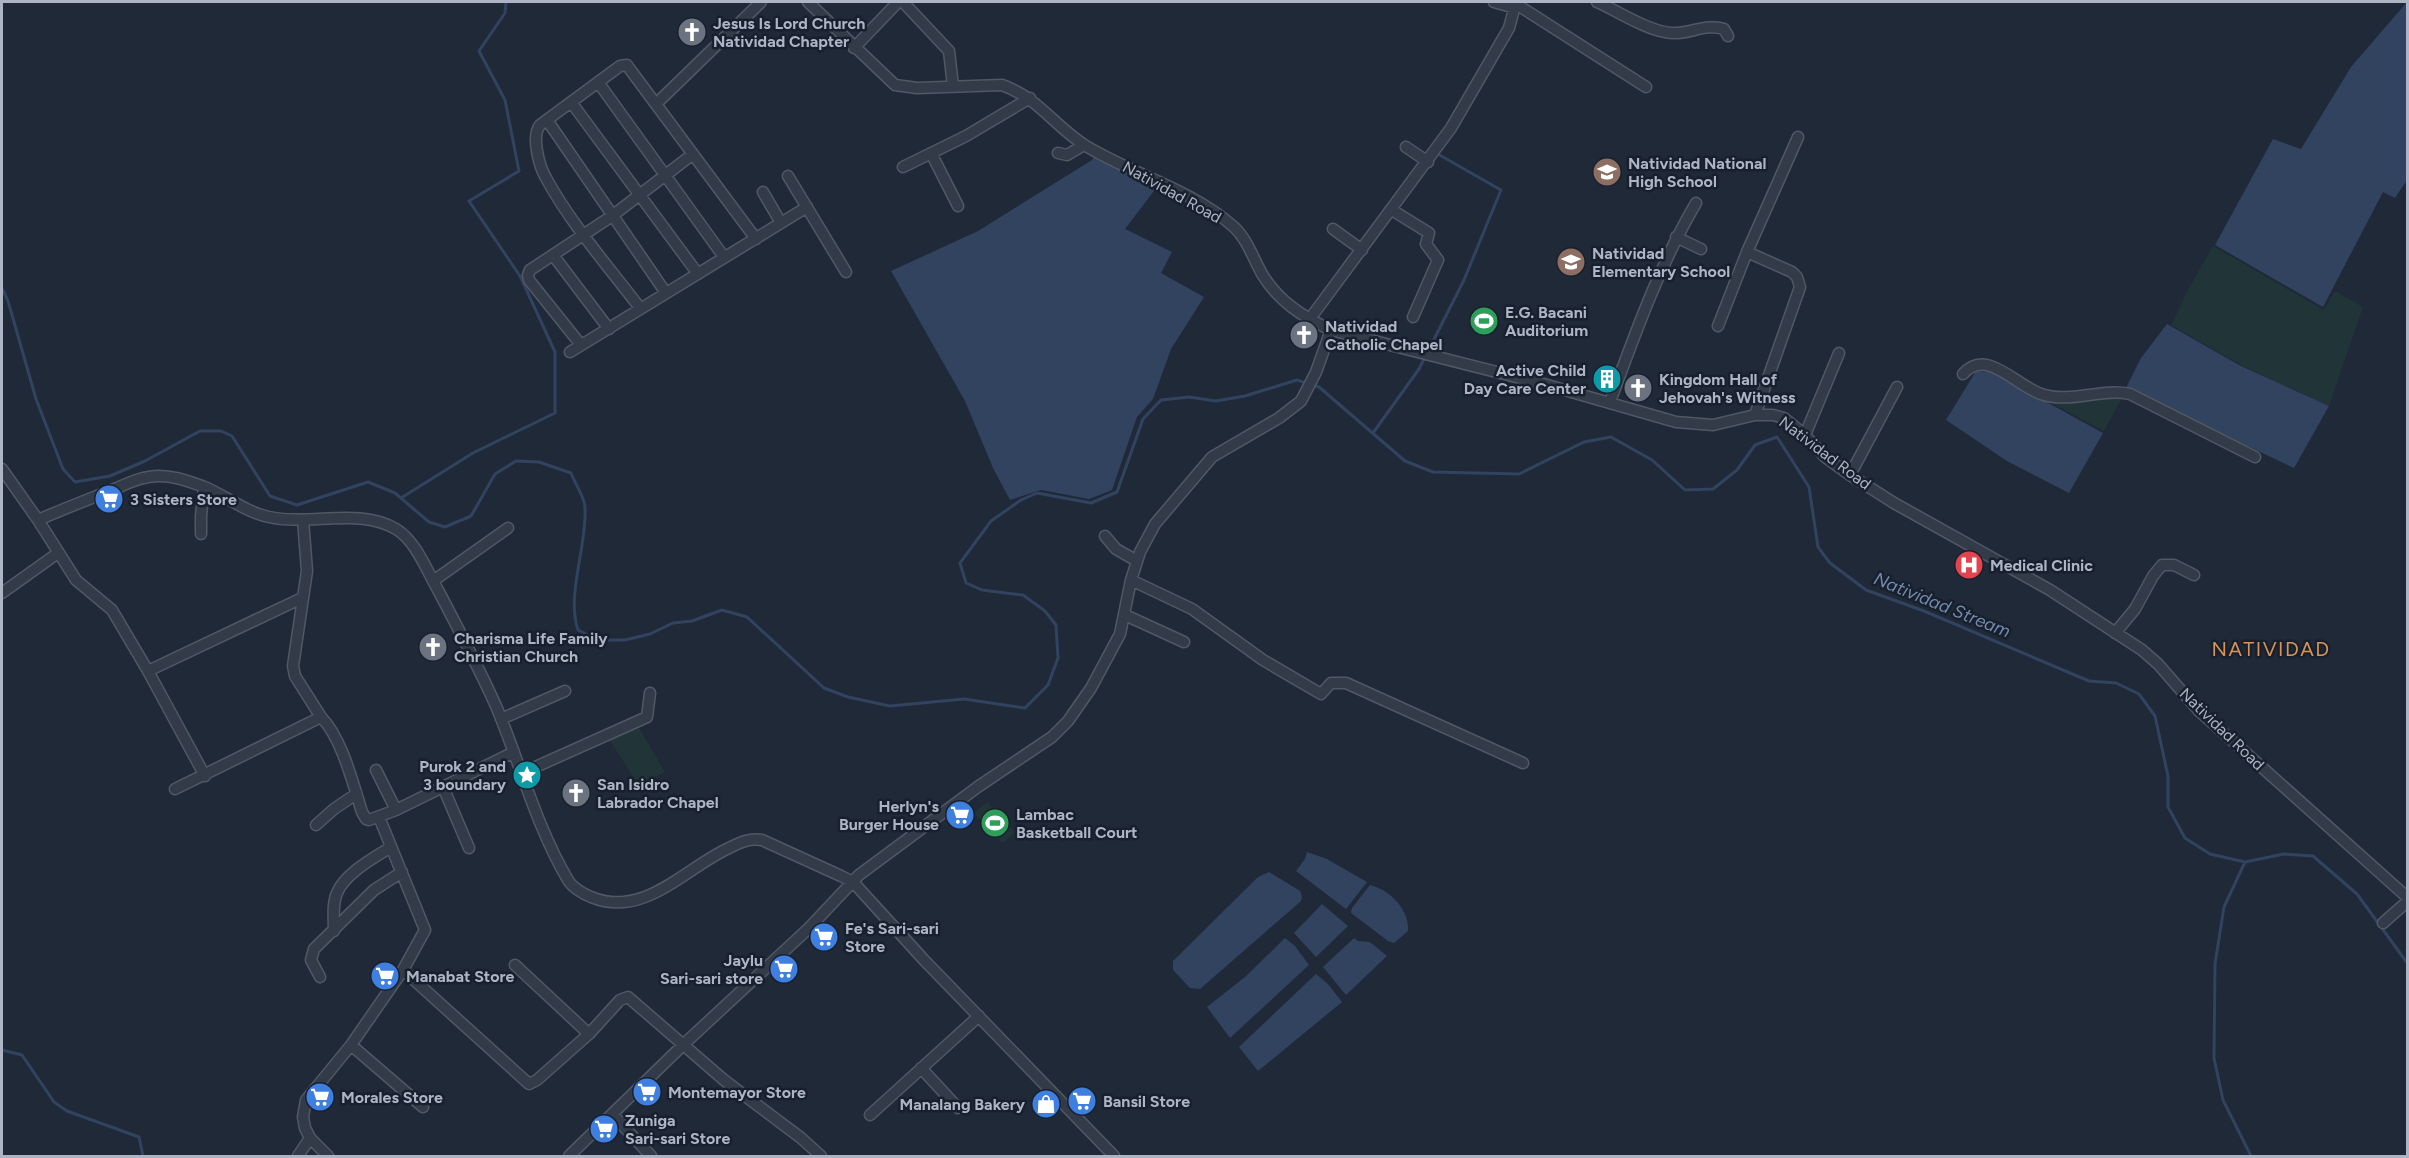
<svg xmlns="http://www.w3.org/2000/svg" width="2409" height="1158" viewBox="0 0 2409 1158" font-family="Figtree,sans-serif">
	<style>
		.green { fill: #213539 }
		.water { fill: #324360 }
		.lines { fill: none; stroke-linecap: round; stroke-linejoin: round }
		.stream { stroke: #324360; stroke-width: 3 }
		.minor-casing { stroke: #505866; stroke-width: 13 }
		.minor { stroke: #333b48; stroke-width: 10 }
		.labels { text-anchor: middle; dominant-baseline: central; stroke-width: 5; stroke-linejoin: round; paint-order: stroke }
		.poi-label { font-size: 16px; font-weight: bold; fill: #adb5c5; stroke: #18202d; text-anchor: start }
		.street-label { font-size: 16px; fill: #adb5c5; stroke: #18202d }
		.water-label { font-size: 18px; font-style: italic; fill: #748aaf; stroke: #18202d }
		.quarter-label { font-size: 20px; letter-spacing: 1.5px; fill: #d79456; stroke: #18202d }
	</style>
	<rect width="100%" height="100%" fill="#1f2938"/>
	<!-- green -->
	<path class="green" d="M2213,246L2324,310L2335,291L2363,307L2329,406L2241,365L2171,325L2190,286Z
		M2123,396L2104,431L2049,402L2053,398Z
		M637,725L665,772L639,786L609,739Z
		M987,802L1015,832L1003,843L974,813Z"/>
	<!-- water -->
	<path class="water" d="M2407,2V180L2395,198L2383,192L2323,307L2215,245L2273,139L2301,149L2351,67Z
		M1094,156L1160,183L1125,229L1172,252L1161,273L1204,297L1171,349L1153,399L1137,417L1112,490L1089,499L1041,490L1010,500L993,468L965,401L891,271L978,231L1092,160Z
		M2167,324L2239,365L2329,406L2294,468L2126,388L2141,358Z
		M1976,371L1992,372L2103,433L2069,493L2007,461L1946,420Z
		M1307,852L1327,859L1367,882L1346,909L1296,871L1305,859Z
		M1269,872L1300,891L1302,897L1301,901L1200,989L1190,988L1173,970V961L1258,877Z
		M1370,885C1389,889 1410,910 1408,931L1394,943L1388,941L1351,913L1352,908Z
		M1322,904L1348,926L1316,957L1294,933Z
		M1285,938L1295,946L1309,965L1230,1038L1207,1007L1245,977Z
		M1354,938L1358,941L1370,942L1387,956L1346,995L1323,967Z
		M1316,974L1328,984L1342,1002L1258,1071L1239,1047Z"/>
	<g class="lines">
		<!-- stream -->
		<path class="stream" d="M2,288L8,301L36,399L63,469L75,482L110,476L145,461L200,431H221L232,436L270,496L297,505L368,482L395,493L429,522L445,527L471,516L495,474L516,461L539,462L571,473C575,484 585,497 585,508C587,547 566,595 578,630L598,640H625L650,634L673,623L692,621L722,610L747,617L824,688L848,697L890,706L964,699L1025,708L1048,685L1058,658L1056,625L1045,611L1023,595L982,590L966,583L960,563L991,521L1021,500L1037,493L1091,503L1117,492L1143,419L1161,400L1189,397L1216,401L1245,396L1297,380L1319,387L1405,461L1433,472L1519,474L1584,442L1611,437L1652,460L1685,490L1713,489L1737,470L1755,445L1777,437L1809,487L1818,547L1830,563L1866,590L1924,611L2089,681L2116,683L2139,694L2155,716L2168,776V807L2185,838L2210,854L2245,862L2284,854L2313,856L2357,894L2408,964
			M1373,433L1419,369L1464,280L1501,190L1436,153
			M401,498L473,453L555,413V352L520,276L469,201L519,171L505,100L479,51L505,13L506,2
			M2245,862L2224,907L2215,964L2214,1058L2223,1100L2251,1156
			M2,1050L22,1055L54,1102L67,1111L139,1137L143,1156"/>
		<!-- minor casing -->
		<g class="minor-casing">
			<path id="minor" d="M808,2L895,85L917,88L1002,85C1039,98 1055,127 1086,146C1134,175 1191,189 1234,227C1247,239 1253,258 1262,274C1278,301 1303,317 1331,330L1540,383L1676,422L1713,425L1755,415H1773L1784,418L1805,435L1825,457L1850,475L1894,503L2050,590L2142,650L2158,664L2199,711L2408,898
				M903,2L949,51L953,86
				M1494,2L1515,8
				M1597,2C1618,11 1649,32 1672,33C1691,34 1705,23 1724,29L1728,36
				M1516,4L1646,87
				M854,48L898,2
				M598,82L724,257
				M571,102L698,274
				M656,104L761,2
				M547,120L666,293
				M1406,147L1428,162
				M931,153L958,206
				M1058,153L1067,155L1084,145
				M903,167L966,136L1030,98
				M788,176L846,272
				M763,192L781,223
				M1392,210L1429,233L1426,244L1438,260L1413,317
				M1333,229L1362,250
				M1676,237L1701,249
				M1747,252L1798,137
				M553,255L609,329
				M640,308C608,266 571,224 546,178C539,166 531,136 540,125L620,66L627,65L629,68L756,239
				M1309,320L1451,128L1509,28L1516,2
				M1718,326L1747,252L1792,272L1797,277L1800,287L1755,415
				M581,345L529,280L528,275L530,270L612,216L693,154
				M570,352L807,207
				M1963,374C1986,347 2015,385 2041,394C2069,404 2101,388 2130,394L2255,457
				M1610,402C1635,334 1659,266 1696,203
				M1805,435L1839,353
				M2,469L38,520C61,510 84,501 107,492C125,485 140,476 159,476C175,476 187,481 202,486C225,495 245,512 269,517C310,526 359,507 396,529C416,541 427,571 438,590C458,628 478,666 496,706C520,763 536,826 568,880C572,887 583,894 591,897C644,919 685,868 729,848C741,842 749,838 762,840L841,876L853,882L924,960L1114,1156
				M1850,475L1897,387
				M38,520L76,580L112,610L148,671L205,776
				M303,520L307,571L293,666L295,676L321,717
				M201,534V516L204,487
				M1105,536L1116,549L1137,561
				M1131,580L1192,609L1263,660L1321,694L1331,683H1346L1523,763
				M433,581L508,528
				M2,593L58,553
				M1125,615L1184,642
				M2115,633L2135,609L2153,576L2162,565H2174L2194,575
				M148,671L302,598
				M501,719L565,691
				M376,770L396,810
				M522,773L647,717L650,693
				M443,787L469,848
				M175,789L321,717C342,738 353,784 362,812L366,819L369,820L396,810L514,752
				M316,825L334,809L356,794
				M2383,923L2408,901
				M334,931C334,919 332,904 337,893C345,873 374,858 391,847
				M515,965L589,1034
				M403,970L529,1084L537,1080L589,1034L620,1000L628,997L724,1080L801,1138L821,1156
				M320,977L311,960L314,949L374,890L402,872
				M351,1045L423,1107
				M921,1068L958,1108
				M612,1114L651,1156
				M870,1115L979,1016
				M298,1156L310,1138
				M328,1156L310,1138L305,1128L303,1117L306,1100L351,1045L403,970L425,930L379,817
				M569,1156L684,1044L809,928L859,875L979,786L1052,737L1068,721L1091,688L1120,634L1131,580L1140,552L1155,524L1212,457L1279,418L1301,401L1316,372L1331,330"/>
		</g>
		<!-- minor -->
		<use href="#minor" class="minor"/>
	</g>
	<!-- icons -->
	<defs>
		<g id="church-disc" transform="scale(1.5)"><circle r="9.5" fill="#6b7280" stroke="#18202d"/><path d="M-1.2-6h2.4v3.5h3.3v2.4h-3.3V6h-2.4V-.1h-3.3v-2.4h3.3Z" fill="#fff"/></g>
		<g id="school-disc" transform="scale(1.5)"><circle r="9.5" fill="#8d6e63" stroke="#18202d"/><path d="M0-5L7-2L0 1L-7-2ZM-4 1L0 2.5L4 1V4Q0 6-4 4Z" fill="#fff"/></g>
		<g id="stadium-disc" transform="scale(1.5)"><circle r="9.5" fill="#2e9e5b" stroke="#18202d"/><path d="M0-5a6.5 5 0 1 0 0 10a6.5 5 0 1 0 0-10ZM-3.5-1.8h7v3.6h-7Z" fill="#fff"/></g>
		<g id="building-disc" transform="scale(1.5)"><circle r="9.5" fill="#0f9aa8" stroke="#18202d"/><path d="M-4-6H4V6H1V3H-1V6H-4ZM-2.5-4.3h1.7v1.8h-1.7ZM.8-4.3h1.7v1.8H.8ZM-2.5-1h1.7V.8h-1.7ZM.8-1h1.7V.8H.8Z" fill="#fff"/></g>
		<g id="supermarket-disc" transform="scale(1.5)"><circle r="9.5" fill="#3f7fe0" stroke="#18202d"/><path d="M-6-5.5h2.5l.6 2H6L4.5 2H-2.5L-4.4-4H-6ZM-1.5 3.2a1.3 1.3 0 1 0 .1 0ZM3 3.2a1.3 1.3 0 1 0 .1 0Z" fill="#fff"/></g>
		<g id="hospital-disc" transform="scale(1.5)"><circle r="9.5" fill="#e0444e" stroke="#18202d"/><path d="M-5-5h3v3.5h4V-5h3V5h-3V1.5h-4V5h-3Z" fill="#fff"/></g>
		<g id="sight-disc" transform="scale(1.5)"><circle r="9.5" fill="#0f9aa8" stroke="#18202d"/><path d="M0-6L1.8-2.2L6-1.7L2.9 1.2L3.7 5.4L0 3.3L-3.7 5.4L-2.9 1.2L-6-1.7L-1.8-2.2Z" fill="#fff"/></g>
		<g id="shop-disc" transform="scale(1.5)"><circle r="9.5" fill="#3f7fe0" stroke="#18202d"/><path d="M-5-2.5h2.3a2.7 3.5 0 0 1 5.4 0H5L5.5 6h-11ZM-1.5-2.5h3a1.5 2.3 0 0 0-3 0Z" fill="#fff"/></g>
	</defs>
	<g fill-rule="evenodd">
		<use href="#church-disc" x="692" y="32"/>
		<use href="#school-disc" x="1607" y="172"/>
		<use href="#school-disc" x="1571" y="262"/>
		<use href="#stadium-disc" x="1484" y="321"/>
		<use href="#church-disc" x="1304" y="335"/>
		<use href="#building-disc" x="1607" y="379"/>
		<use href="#church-disc" x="1638" y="388"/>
		<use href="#supermarket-disc" x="109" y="499"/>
		<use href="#hospital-disc" x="1969" y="565"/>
		<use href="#church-disc" x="433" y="647"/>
		<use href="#sight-disc" x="527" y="775"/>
		<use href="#church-disc" x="576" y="793"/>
		<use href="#supermarket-disc" x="960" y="815"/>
		<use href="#stadium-disc" x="995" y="823"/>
		<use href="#supermarket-disc" x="824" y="937"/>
		<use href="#supermarket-disc" x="784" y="969"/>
		<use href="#supermarket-disc" x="385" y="976"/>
		<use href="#supermarket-disc" x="647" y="1092"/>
		<use href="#supermarket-disc" x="320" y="1097"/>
		<use href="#supermarket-disc" x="1082" y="1101"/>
		<use href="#shop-disc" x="1046" y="1104"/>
		<use href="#supermarket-disc" x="604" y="1129"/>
	</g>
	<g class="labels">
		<!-- poi labels -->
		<g class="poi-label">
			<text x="713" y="23">Jesus Is Lord Church<tspan x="713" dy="18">Natividad Chapter</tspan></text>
			<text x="1628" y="163">Natividad National<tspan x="1628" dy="18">High School</tspan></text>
			<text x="1592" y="253">Natividad<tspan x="1592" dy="18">Elementary School</tspan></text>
			<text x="1505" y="312">E.G. Bacani<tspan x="1505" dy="18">Auditorium</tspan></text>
			<text x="1325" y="326">Natividad<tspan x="1325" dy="18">Catholic Chapel</tspan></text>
			<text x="1586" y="370" text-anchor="end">Active Child<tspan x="1586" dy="18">Day Care Center</tspan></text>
			<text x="1659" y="379">Kingdom Hall of<tspan x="1659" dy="18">Jehovah's Witness</tspan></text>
			<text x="130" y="499">3 Sisters Store</text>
			<text x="1990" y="565">Medical Clinic</text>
			<text x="454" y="638">Charisma Life Family<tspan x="454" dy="18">Christian Church</tspan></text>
			<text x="506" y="766" text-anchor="end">Purok 2 and<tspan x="506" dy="18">3 boundary</tspan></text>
			<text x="597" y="784">San Isidro<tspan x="597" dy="18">Labrador Chapel</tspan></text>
			<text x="939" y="806" text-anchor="end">Herlyn's<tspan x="939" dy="18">Burger House</tspan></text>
			<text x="1016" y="814">Lambac<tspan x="1016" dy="18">Basketball Court</tspan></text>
			<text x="845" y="928">Fe's Sari-sari<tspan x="845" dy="18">Store</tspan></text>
			<text x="763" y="960" text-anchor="end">Jaylu<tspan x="763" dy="18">Sari-sari store</tspan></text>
			<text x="406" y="976">Manabat Store</text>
			<text x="668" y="1092">Montemayor Store</text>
			<text x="341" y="1097">Morales Store</text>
			<text x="1103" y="1101">Bansil Store</text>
			<text x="1025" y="1104" text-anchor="end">Manalang Bakery</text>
			<text x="625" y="1120">Zuniga<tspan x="625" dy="18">Sari-sari Store</tspan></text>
		</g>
		<!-- street labels -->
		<g class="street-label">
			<text transform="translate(1172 192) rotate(29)">Natividad Road</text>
			<text transform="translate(1825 453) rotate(37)">Natividad Road</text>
			<text transform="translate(2222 729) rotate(44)">Natividad Road</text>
		</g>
		<!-- water labels -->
		<g class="water-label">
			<text transform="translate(1942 605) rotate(22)">Natividad Stream</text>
		</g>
		<!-- quarter labels -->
		<g class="quarter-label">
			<text x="2271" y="649">NATIVIDAD</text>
		</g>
	</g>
	<!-- border -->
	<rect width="2409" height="1158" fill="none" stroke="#adb5c5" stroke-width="6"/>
</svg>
